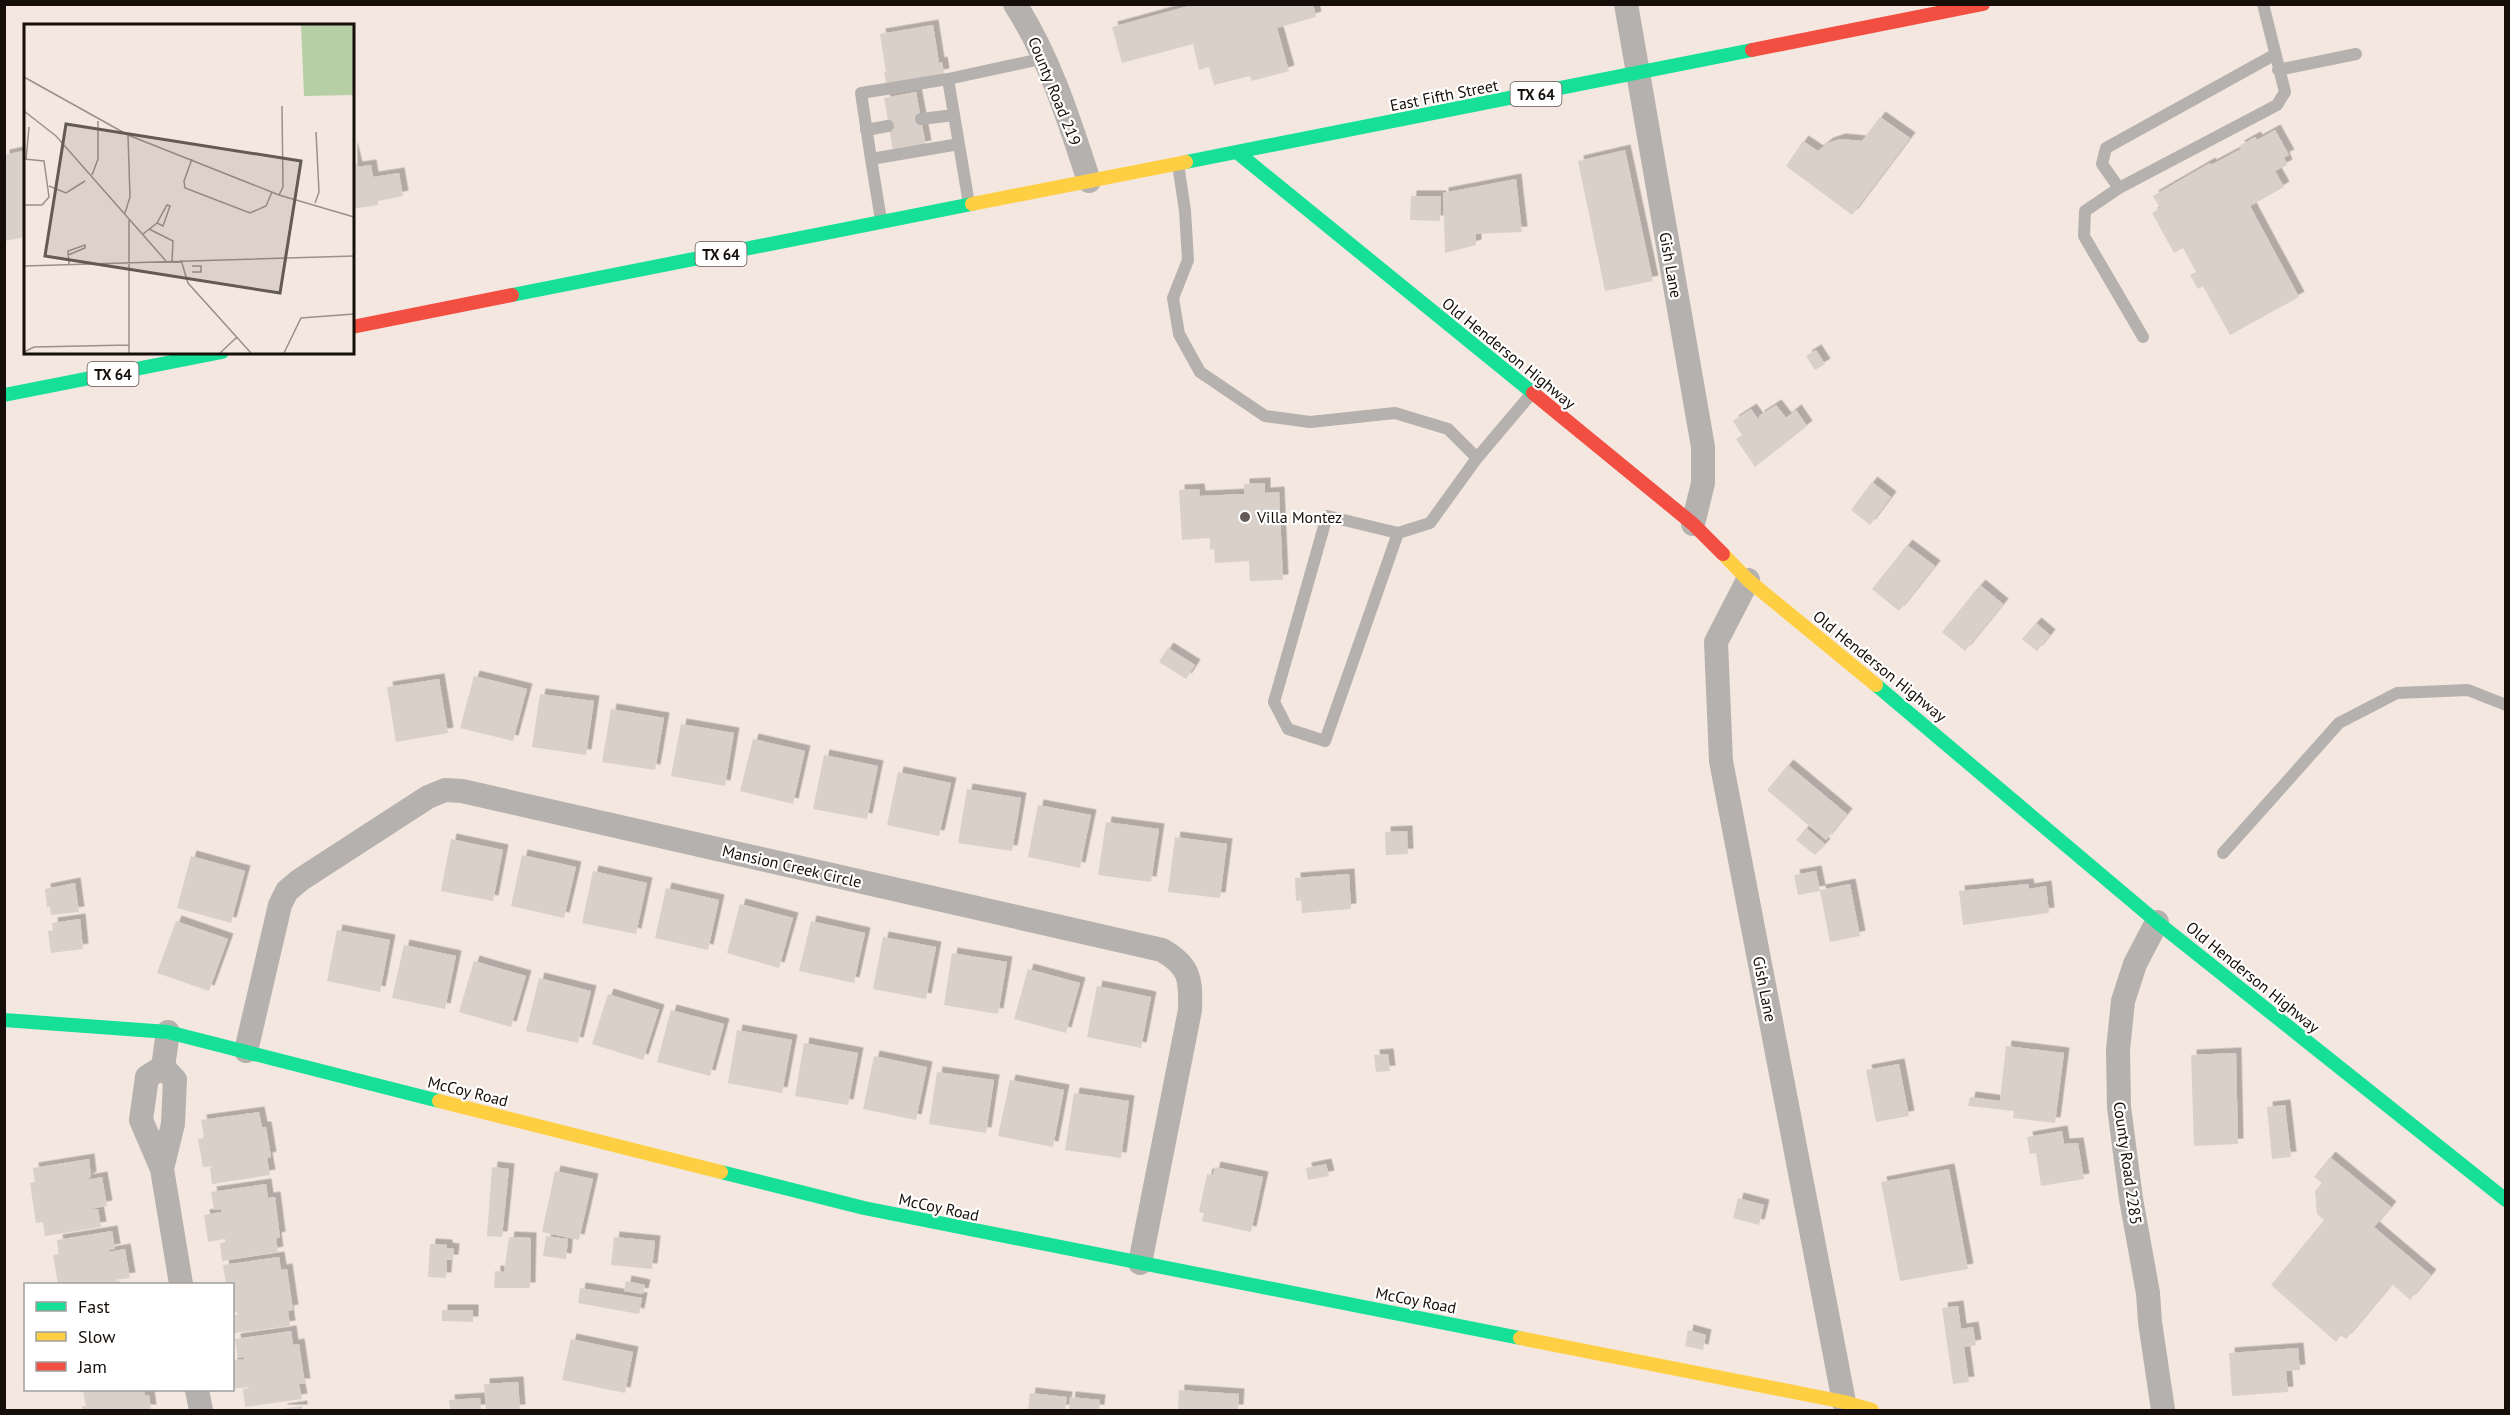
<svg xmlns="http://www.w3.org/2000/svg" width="2510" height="1415" viewBox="0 0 2510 1415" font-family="'PT Sans',sans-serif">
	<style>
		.building { fill: #d9d0c9; filter: url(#shadow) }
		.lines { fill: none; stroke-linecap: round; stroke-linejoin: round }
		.lane { stroke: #b5b1ae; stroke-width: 12 }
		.street { stroke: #b5b1ae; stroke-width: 24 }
		.fast { stroke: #16e098; stroke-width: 14 }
		.slow { stroke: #ffcf43; stroke-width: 14 }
		.jam { stroke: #f24e42; stroke-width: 14 }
		.poi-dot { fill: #635a54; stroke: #fff; stroke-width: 2 }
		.labels { text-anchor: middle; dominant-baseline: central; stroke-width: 4.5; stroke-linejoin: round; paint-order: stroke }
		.shield { fill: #fff; stroke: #5b5653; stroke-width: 1.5 }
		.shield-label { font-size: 15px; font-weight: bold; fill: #150e09 }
		.street-label { font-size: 16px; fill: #150e09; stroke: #fff }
		.poi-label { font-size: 16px; fill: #150e09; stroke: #fff; text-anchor: start }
		.inset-road { fill: none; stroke: #9b9089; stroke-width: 1.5 }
		.view { fill: #635a54; fill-opacity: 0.15; stroke: #635a54; stroke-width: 3 }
		.inset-edge { fill: none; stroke: #150e09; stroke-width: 3 }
	</style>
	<defs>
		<filter id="shadow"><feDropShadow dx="5.5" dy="-5.5" stdDeviation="0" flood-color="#0004"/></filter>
	</defs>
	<rect width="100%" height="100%" fill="#f4e7df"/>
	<!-- building -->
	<path class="building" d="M1196,4H1313L1316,17L1277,28L1289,71L1252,81L1250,76L1214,85L1209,67L1199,70L1193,44L1122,63L1112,27Z
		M933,25L939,63L942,62L944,74L886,83L884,72H886L880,34Z
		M916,92L926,146L893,151L884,98Z
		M1880,117L1910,138L1852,215L1786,166L1803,141L1818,151L1828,143L1840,139L1862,141Z
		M2275,130L2289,155L2284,157L2287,165L2275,171L2284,187L2250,206L2299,297L2230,335L2203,286L2198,289L2190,275L2196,272L2183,248L2174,253L2152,213L2160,208L2153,196L2210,163L2211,165L2241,149L2239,146L2255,137L2257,140Z
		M352,147L357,167L371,165L373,177L399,173L403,196L378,201V205L352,209Z
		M1625,150L1653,281L1605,291L1578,161Z
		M23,151L26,164V237L4,241V155Z
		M1516,179L1522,232L1476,234V245L1445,253L1443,193Z
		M1411,196H1441L1440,221L1410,220Z
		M1816,350L1825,364L1815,370L1806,356Z
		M1776,405L1786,418L1796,410L1807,426L1755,467L1736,439L1742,435L1733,421L1751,409L1759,420V416Z
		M1872,482L1891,497L1870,525L1851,510Z
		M1265,483V493L1279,492L1283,580L1250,581L1249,561L1215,563L1214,549L1210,550V538L1182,540L1179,490L1199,489L1200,496L1244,494V484Z
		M1907,545L1935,566L1899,611L1872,589Z
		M1980,585L2003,604L1965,651L1942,632Z
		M2036,623L2050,635L2037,651L2022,639Z
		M1168,648L1195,665L1186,679L1159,662Z
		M474,676L527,689L513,741L460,728Z
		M439,679L448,733L396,742L387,687Z
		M540,694L594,701L586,755L532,747Z
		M611,709L664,718L655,770L602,762Z
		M681,724L734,733L725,786L671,776Z
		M753,739L805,751L793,804L740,791Z
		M824,755L878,766L867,819L813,809Z
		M1788,765L1847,814L1826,840L1767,790Z
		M898,772L951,783L939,836L887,825Z
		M967,789L1021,798L1012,851L958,843Z
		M1038,805L1091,815L1080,868L1028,857Z
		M1106,822L1159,829L1151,882L1098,875Z
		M1806,828L1825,844L1815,855L1796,840Z
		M1407,831L1408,854L1386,855L1385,832Z
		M1175,837L1227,844L1220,898L1168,892Z
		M451,839L503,850L493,901L441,891Z
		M522,855L576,867L564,918L511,906Z
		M191,856L245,871L231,923L177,908Z
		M593,871L647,883L636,934L582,923Z
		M1816,871L1820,890L1850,884L1860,936L1830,942L1820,891L1798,895L1794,875Z
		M1349,874L1351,909L1302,913L1301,900L1296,901L1295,878Z
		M75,883L79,912L51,915L50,907H47L45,889Z
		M2028,884L2029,889L2046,886L2049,913L1963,925L1959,891Z
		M666,888L719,900L708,950L655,938Z
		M740,904L793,918L779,968L727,953Z
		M80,919L83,949L51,953L48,931L53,930L52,923Z
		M176,921L228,939L209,991L157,973Z
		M811,921L865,933L854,983L799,971Z
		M337,930L390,940L380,992L327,981Z
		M883,937L936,947L926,999L873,989Z
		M404,945L456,956L445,1009L392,998Z
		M952,953L1007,962L998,1014L944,1005Z
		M474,961L526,976L511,1027L459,1012Z
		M1028,969L1080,983L1066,1033L1014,1019Z
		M539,978L591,991L578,1043L526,1031Z
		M1097,986L1151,997L1141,1048L1087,1037Z
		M608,994L659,1010L643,1060L592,1044Z
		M671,1010L724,1024L710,1076L657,1062Z
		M737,1030L792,1040L782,1093L728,1083Z
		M804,1043L858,1053L848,1105L795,1096Z
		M2006,1046L2064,1053L2055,1123L2013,1118L2014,1111L1968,1106L1970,1097L2000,1101Z
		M2236,1053L2238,1144L2194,1146L2191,1055Z
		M1388,1054L1390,1071L1376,1072L1374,1055Z
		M874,1056L927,1067L916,1120L863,1109Z
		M1899,1064L1909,1116L1876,1122L1866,1070Z
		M937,1072L994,1080L986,1133L929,1124Z
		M1010,1080L1064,1090L1053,1147L998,1136Z
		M1074,1093L1129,1101L1121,1158L1065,1150Z
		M2285,1105L2291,1157L2272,1159L2267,1107Z
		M259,1112L262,1127H266L271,1157L267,1158L270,1175L212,1184L210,1168L213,1166L203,1167L198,1139L207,1137L204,1136L201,1120Z
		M2062,1131L2064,1144L2078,1143L2084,1179L2041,1186L2036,1153L2030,1154L2027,1137Z
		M2330,1157L2391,1207L2374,1227L2431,1275L2410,1300L2392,1284L2346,1339L2341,1335L2336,1342L2271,1285L2324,1220L2317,1214L2315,1191L2322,1183L2314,1177Z
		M89,1159L91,1177L86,1180L102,1177L107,1206L90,1209H98L101,1227L45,1236L43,1222L36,1223L30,1183L35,1182L33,1168Z
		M1326,1164L1329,1176L1308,1180L1306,1168Z
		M492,1167L509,1169L502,1237L487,1236Z
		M1215,1167L1263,1177L1251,1232L1202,1221L1204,1213L1199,1212L1207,1174L1213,1175Z
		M1949,1169L1968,1269L1900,1281L1881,1182Z
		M555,1171L593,1179L579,1240L542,1232Z
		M266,1184L268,1198L275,1197L280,1237L276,1238L278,1252L222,1261L220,1243L226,1242L225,1239L208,1242L204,1215L221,1212V1209L214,1210L211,1192Z
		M1738,1198L1764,1205L1759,1225L1733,1218Z
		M112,1231L115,1249L109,1250V1252L125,1249L130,1278L114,1280L120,1281L121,1284H58L53,1255L59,1254L57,1240Z
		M546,1236L568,1239L566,1259L543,1256Z
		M509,1237L531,1238L530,1288H494L495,1271L504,1272Z
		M614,1237L655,1241L652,1269L611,1265Z
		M430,1244L447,1245V1248L454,1249L453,1260H447L446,1278L428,1277Z
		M279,1257L281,1270L287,1269L293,1310L288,1311L290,1326L234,1333L232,1315H238L237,1312L232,1313L233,1282L226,1284L223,1265Z
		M626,1281L645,1285L643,1294L624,1291Z
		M580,1288L642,1298L639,1314L578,1303Z
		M1958,1306L1961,1329L1973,1327L1976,1345L1964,1347L1969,1382L1953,1384L1942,1308Z
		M442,1310H473V1322L442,1321Z
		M1688,1330L1706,1335L1703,1350L1685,1346Z
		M291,1331L293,1345L299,1344L305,1384H299L302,1399L245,1407L243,1389L249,1388V1387L232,1389V1361L244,1359V1357L238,1358L235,1339Z
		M571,1339L633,1352L625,1393L562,1380Z
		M2298,1348L2300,1370L2286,1371L2288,1392L2232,1396L2229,1353Z
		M518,1382L520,1410H486L484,1384Z
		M83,1390H144L145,1396L149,1395L151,1410H83L82,1406H86Z
		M1179,1390L1239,1394L1238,1410H1178Z
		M1030,1393L1067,1397L1065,1410H1028Z
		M1070,1397L1100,1400L1099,1410H1069Z
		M480,1398L481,1410H450L449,1400Z
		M302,1406V1410H282V1409Z"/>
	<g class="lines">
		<!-- lane -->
		<path class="lane" d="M2263,4L2285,92L2277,105L2119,188L2102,164L2106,148L2274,55
			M2278,70L2356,54
			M948,79L861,93L871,159L959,144
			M921,119L954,115
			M866,130L888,126
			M871,159L881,220
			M1178,164L1185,211L1188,260L1173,298L1179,334L1200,372L1265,416L1310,422L1395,413L1448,429L1477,458
			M2119,188L2085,211L2084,236L2143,337
			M969,204L948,79L1045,58
			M1398,533L1325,741L1288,729L1274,702L1327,516L1398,533L1430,523L1477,458L1532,393
			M2223,853L2339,723L2397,693L2468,690L2506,705"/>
		<!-- street -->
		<path class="street" d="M1015,4C1050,59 1069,120 1089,181
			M1626,4L1703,447V483L1693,524
			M1748,580L1716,642L1721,761L1844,1402
			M2157,922L2135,964L2123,1001L2118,1050L2119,1107L2131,1199L2148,1293L2150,1322L2163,1410
			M168,1032L163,1067L147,1077L141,1120L162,1169L181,1284
			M246,1051L280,905L287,891L300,880L428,797L445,790L462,791L1162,950C1190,966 1191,979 1190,1010L1140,1263
			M162,1169L173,1124L175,1080L163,1067
			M197,1390L201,1410"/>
		<!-- fast -->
		<path class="fast" d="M1238,153L1533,393
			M1186,162L1752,50
			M512,295L972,204
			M4,395L222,352
			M1876,685L2157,922L2506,1200
			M4,1020L168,1032L439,1101
			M721,1172L864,1208L1520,1338"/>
		<!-- slow -->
		<path class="slow" d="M972,204L1186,162
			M1723,554L1748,580L1876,685
			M439,1101L721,1172
			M1520,1338L1844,1402L1872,1410"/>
		<!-- jam -->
		<path class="jam" d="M1752,50L1983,4
			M352,327L512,295
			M1533,393L1693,524L1723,554"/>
	</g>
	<!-- markers -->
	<circle class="poi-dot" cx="1245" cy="517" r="6"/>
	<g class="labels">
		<!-- shield labels -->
		<g class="shield">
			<rect x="1510.5" y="82" width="51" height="24" rx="4.5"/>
			<rect x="695.5" y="242" width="51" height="24" rx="4.5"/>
			<rect x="87.5" y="362" width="51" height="24" rx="4.5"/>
		</g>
		<g class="shield-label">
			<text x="1536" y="94">TX 64</text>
			<text x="721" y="254">TX 64</text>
			<text x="113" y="374">TX 64</text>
		</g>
		<!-- street labels -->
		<g class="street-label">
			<text transform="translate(1055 91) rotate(68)">County Road 219</text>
			<text transform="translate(1444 95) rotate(-11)">East Fifth Street</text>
			<text transform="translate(1671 265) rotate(80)">Gish Lane</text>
			<text transform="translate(1509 353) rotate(39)">Old Henderson Highway</text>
			<text transform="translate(1880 666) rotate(39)">Old Henderson Highway</text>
			<text transform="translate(792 866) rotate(13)">Mansion Creek Circle</text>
			<text transform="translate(2253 977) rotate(39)">Old Henderson Highway</text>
			<text transform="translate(1765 989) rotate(79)">Gish Lane</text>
			<text transform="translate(468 1091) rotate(14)">McCoy Road</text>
			<text transform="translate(2128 1163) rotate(82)">County Road 2285</text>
			<text transform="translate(939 1207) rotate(12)">McCoy Road</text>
			<text transform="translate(1416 1300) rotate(11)">McCoy Road</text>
		</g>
		<!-- poi labels -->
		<g class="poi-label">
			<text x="1257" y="517">Villa Montez</text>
		</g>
	</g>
	<!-- overview -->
	<g transform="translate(24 24)">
		<rect width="330" height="330" fill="#f4e7df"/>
		<path d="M277,1H330V71L280,72Z" fill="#b6cfa5"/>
		<path class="inset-road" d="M0,53L104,111L255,171L330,193M0,87L32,112L142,237M0,135L20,137L25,173L18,181H0M2,135L5,103M168,135L160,157L161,164L226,189L242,182L248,168M68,151L74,135V97M25,162L42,169L61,157M255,171L259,163L258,82M291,179L295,168L292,108M101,189L106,173L104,111M105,196V329M125,205L149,217L148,237M119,210L133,199L143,181L146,182L139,202L133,199M44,231L61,224V221L44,227L45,240M157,236L164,259L227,329M0,242L330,232M168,242H177V248H168M0,328L10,323L105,321M196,329L213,313M260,329L277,294L330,290"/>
		<path class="view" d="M42,100L277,137L256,269L21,232Z"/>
		<rect width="330" height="330" class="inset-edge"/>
	</g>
	<!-- border -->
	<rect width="2510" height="1415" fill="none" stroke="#150e09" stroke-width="12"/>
	<!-- legend -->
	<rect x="24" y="1283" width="210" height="108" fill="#ffffff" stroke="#a19f9d" stroke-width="1.5"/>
	<rect x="36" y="1302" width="30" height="9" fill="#16e098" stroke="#a19f9d" stroke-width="1.5"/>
	<text x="78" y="1313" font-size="18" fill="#150e09">Fast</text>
	<rect x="36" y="1332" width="30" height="9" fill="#ffcf43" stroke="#a19f9d" stroke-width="1.5"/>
	<text x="78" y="1343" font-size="18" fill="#150e09">Slow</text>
	<rect x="36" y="1362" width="30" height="9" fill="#f24e42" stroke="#a19f9d" stroke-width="1.5"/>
	<text x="78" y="1373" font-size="18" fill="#150e09">Jam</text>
</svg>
